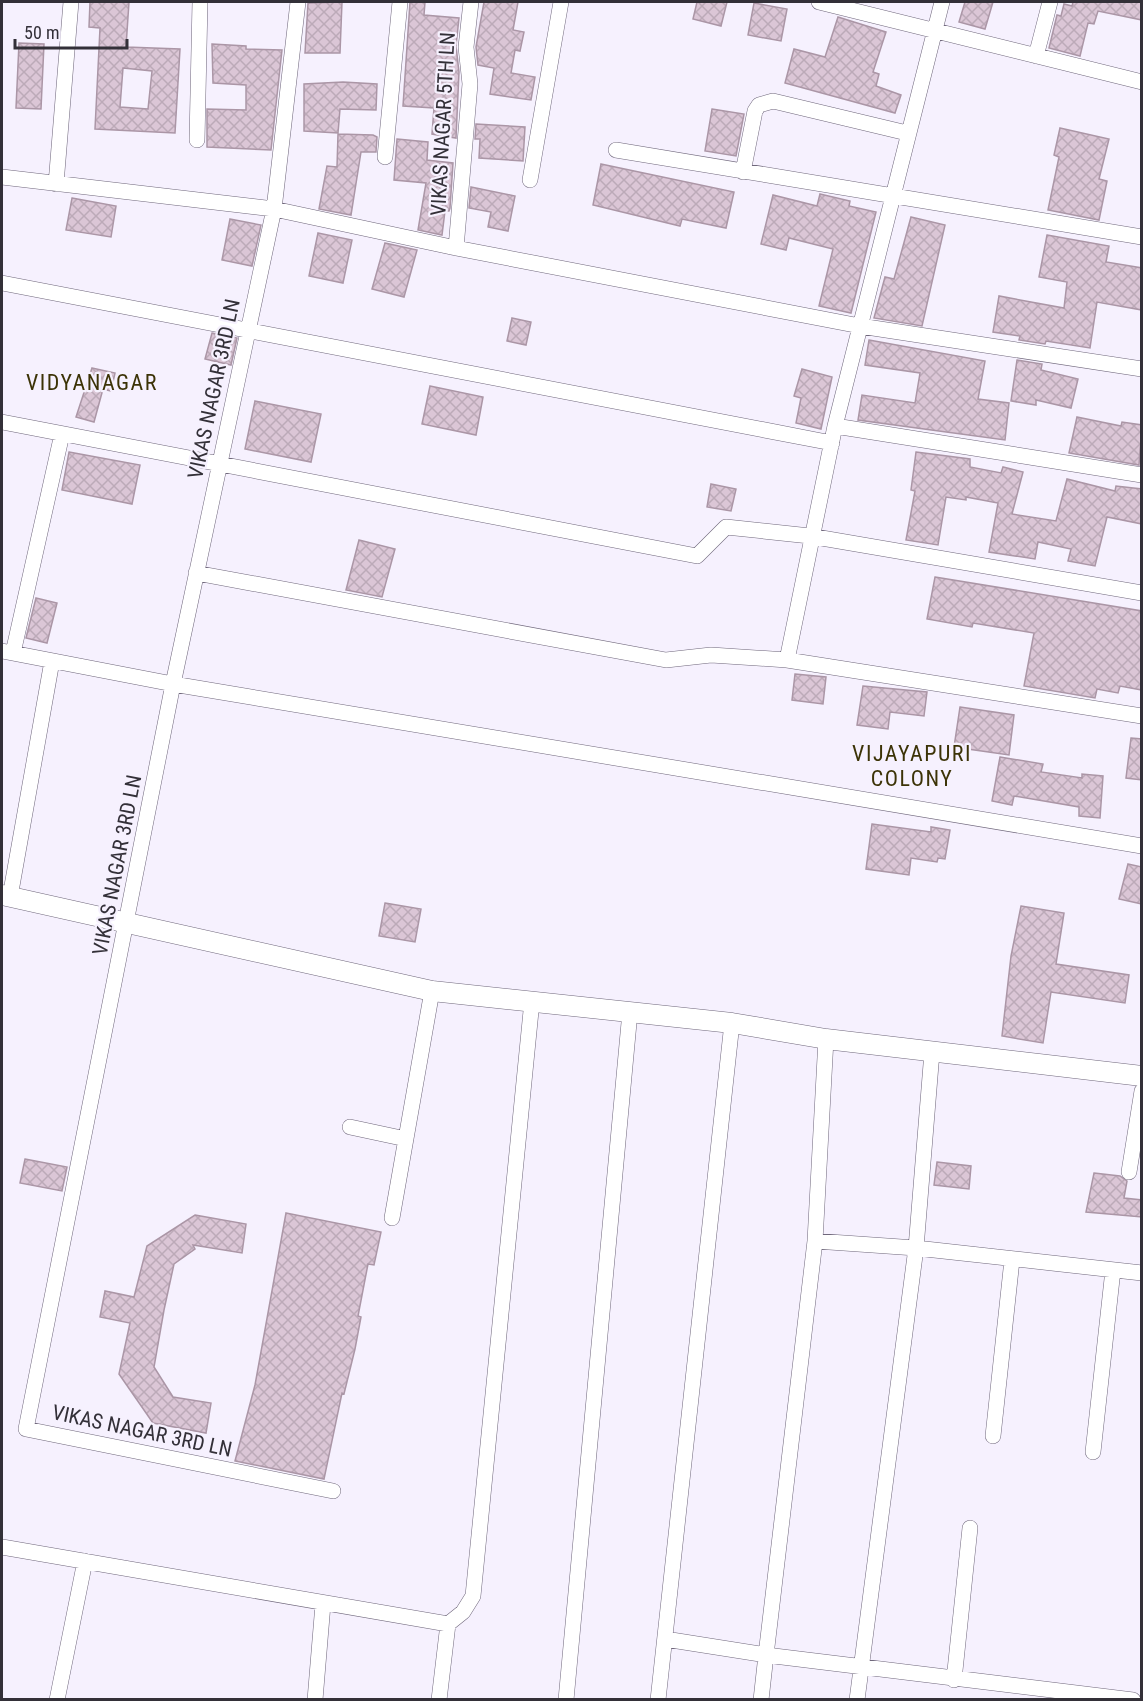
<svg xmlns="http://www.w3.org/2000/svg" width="1143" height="1701" viewBox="0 0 1143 1701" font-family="'Roboto Condensed',sans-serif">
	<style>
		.building { fill: url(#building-cross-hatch); stroke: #ab96a6; stroke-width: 1.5; fill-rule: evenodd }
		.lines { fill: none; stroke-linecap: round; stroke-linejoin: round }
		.minor-casing { stroke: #6f677b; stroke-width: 16 }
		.tertiary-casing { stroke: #6f677b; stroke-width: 21 }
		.minor { stroke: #fff; stroke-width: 15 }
		.tertiary { stroke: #fff; stroke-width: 20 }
		.labels { text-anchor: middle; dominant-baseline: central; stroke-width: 4.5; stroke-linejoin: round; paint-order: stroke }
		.street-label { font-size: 21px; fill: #333038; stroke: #f6f1fe }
		.neighbourhood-label { font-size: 22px; letter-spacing: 1.5px; fill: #3c3307; stroke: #f6f1fe }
	</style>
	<defs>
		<pattern id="building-cross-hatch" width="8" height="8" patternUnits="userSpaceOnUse" patternTransform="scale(1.5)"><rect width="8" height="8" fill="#dbc6d6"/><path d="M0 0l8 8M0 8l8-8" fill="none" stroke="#bcaab8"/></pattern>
	</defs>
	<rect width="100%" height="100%" fill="#f6f1fe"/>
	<!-- building -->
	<path class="building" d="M90,2H129L126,47L180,49L175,133L95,129L100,28L89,27ZM123,68L152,71L148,109L120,107Z
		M410,2H425L424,15L459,18L456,46L459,72L456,138L432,134L434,108L403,106Z
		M484,2H518L513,30L524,32L520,51L515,50L511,73L535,77L531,100L490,94L494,68L478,65L476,47Z
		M697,2H727L721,26L693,19Z
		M965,2H993L985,29L959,22Z
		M1073,2H1142V20L1098,11L1094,24L1088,23L1080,56L1049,48L1057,15L1061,16L1064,4L1072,6Z
		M308,3L342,2L340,53H305Z
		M754,3L787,9L781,41L748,35Z
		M838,17L886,32L873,72L879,74L876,86L901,95L895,113L785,83L794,49L825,57Z
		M19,43L44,44L41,109L16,108Z
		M212,44L246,46V49L282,50L271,150L207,147V109L246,110V85L213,83Z
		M343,82L377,84L376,110L340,109L338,133L304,131V84Z
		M712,109L744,114L736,156L705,151Z
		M476,124L525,127L523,161L479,158L480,139H475Z
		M1060,128L1109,139L1099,179L1107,181L1099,220L1048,210L1059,157L1054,155Z
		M338,134L373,135L377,137L376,152H361L351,215L319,209L327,166L337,167Z
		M397,139L428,142L427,160L453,163L450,208L449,211H445L442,235L418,230L426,183L394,180Z
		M601,164L734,192L726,228L682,219L680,226L593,205Z
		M471,187L515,196L508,231L488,227L491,212L469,208Z
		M820,194L850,201L849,206L876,212L851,313L819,306L833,249L789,238L786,250L761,244L773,195L817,206Z
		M72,198L116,206L111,237L66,230Z
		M911,217L945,225L922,326L874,318L885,277L894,279Z
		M230,219L261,225L252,266L222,260Z
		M318,233L352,240L343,283L309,276Z
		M1047,235L1109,246L1106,262L1142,268V310L1097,302L1090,348L1046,341L1045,344L1019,340L1020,336L993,332L999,296L1064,308L1067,282L1039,277Z
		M385,243L417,250L404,297L372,289Z
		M512,318L531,322L526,345L507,341Z
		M212,333L237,338L231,365L205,359Z
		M869,340L985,361L978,399L1009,403L1005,440L858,420L862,395L915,403L920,373L865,365Z
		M1017,360L1042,364L1041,370L1078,379L1071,408L1036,400V405L1011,401Z
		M92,368L115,373L111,391L103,389L94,422L76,417Z
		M802,369L832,377L821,429L796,423L801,398L794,396Z
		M430,386L483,397L476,435L422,424Z
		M255,401L321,414L311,462L245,449Z
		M1077,417L1121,426L1122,422L1142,425L1139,465L1069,453Z
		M69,452L140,465L132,504L62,490Z
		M916,452L970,459V467L1001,473L1003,467L1023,472L1012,514L1056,521L1067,479L1115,491L1116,486L1142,489V524L1107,517L1095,566L1068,561L1071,549L1038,542L1035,559L989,552L998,503L966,497V500L946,497L938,545L906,540L915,491L911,490Z
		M711,484L736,489L731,511L707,507Z
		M359,540L395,549L382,597L346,590Z
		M935,577L1142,611V690L1120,686L1118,693L1097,689L1095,698L1024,686L1034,633L973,623L972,627L927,619Z
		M36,598L57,603L47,643L26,638Z
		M795,674L826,677L823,704L792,700Z
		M863,686L927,692L924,716L890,712L888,729L857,725Z
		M960,707L1014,715L1009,755L954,747Z
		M1131,738L1142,739V780L1126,778Z
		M1000,757L1043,764L1041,772L1082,778V774L1103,776L1100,818L1079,816V807L1014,796L1012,805L992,801Z
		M872,824L931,832V827L950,830L945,859L938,858L937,862L911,858L909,875L866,869Z
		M1128,864L1142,867V904L1119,899Z
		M385,903L421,909L415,942L379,936Z
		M1021,906L1064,913L1056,964L1129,975L1125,1003L1051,992L1043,1043L1002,1036L1011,956Z
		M25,1159L67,1167L62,1191L20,1183Z
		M937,1162L971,1166L969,1189L934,1185Z
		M1094,1173L1120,1176L1127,1181L1124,1198L1142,1200V1217L1086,1212Z
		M286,1213L381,1232L374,1265L368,1264L358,1316L361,1317L355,1349L344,1394L342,1393L324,1479L235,1461L255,1385Z
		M195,1215L246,1224L242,1253L193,1245L195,1249L174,1264L164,1310L154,1367L173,1397L211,1403L206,1433L153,1423L119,1374L130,1323L100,1317L105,1291L134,1297L147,1246Z"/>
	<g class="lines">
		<!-- minor casing -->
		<g class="minor-casing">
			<path id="minor" d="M298,2L274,209L173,684L26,1429L333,1491
				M819,2L1142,82
				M1036,56L1050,2
				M197,140L200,2
				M616,150L1142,237
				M385,157L400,2
				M743,172L755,111L759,105L773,101L907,133
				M2,177L274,209L456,248L860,326L1142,369
				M530,180L561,2
				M56,184L71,2
				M456,248L470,84L466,47L471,2
				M2,283L832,443
				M2,422L697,556L726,527L810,536L1142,593
				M835,426L1142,475
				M196,573L666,660L711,655L787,660L1142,716
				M2,651L173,684L1142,846
				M13,653L62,434
				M787,660L835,426L942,2
				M10,897L52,661
				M826,1039L815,1241L766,1655L1133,1700
				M350,1127L406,1139
				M1129,1172L1142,1091
				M392,1218L432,991
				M815,1241L916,1248L1142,1273
				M993,1436L1012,1260
				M1093,1452L1113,1270
				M2,1547L448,1624L463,1612L473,1596L532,1001
				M665,1639L766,1655L761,1700
				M954,1680L970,1528
				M57,1700L85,1561
				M315,1700L323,1604
				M439,1700L448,1624
				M566,1700L630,1012
				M658,1700L732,1023
				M857,1700L916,1248L932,1052"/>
		</g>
		<!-- tertiary casing -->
		<g class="tertiary-casing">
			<path id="tertiary" d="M2,895L432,991L732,1023L826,1039L1142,1076"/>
		</g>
		<!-- minor -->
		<use href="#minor" class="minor"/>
		<!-- tertiary -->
		<use href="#tertiary" class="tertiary"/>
	</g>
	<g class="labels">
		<!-- street labels -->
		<g class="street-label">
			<text transform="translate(443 124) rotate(-87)">VIKAS NAGAR 5TH LN</text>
			<text transform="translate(214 389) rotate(-78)">VIKAS NAGAR 3RD LN</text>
			<text transform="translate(117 865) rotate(-79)">VIKAS NAGAR 3RD LN</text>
			<text transform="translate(142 1431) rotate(12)">VIKAS NAGAR 3RD LN</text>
		</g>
		<!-- neighbourhood labels -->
		<g class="neighbourhood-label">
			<text x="92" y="382">VIDYANAGAR</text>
			<text x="912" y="753">VIJAYAPURI<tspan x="912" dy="25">COLONY</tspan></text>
		</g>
	</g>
	<!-- border -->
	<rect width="1143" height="1701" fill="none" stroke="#333038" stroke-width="6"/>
	<!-- scale -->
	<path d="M15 39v9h112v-9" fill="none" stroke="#333038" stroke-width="3"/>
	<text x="24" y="39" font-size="18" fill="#333038" stroke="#f6f1fe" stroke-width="4.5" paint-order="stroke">50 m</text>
</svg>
